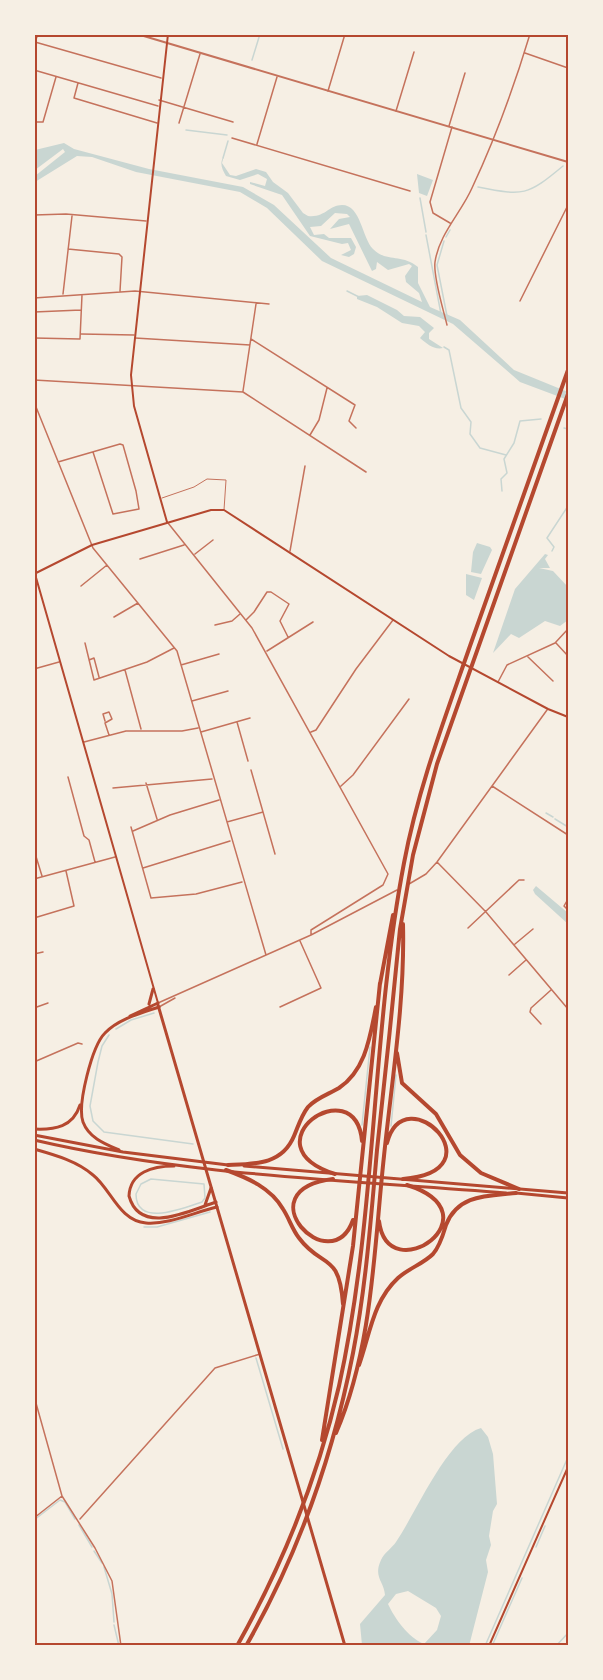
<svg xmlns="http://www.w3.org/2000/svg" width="603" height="1680" viewBox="0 0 603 1680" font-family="Inter,sans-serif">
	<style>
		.water { fill: #c9d6d2; fill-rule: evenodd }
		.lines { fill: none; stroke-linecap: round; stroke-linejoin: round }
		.stream { stroke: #c9d6d2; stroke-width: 1.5 }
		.service { stroke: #c5725c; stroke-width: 1 }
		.minor { stroke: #c5725c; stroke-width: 1.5 }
		.tertiary { stroke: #c5725c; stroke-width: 2 }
		.secondary { stroke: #b5482f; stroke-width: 2 }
		.primary { stroke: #b5482f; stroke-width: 3 }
		.trunk { stroke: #b5482f; stroke-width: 3 }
		.motorway { stroke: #b5482f; stroke-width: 4 }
		.neatline { fill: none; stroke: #b5482f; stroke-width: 2 }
	</style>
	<rect width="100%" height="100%" fill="#f6efe4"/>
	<!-- water -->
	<path class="water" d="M64,143L74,149L149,169L243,187L274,205L331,258L422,302L419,293L406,282L405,276L412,266L409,264L388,270L377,262L376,269L372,271L349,224L330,229L339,219L350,217L347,214L335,213L321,226L310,227L314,235L324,234L329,238H351L356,247L354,254L349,257L341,255L351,250L348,243L342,244L310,236L282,195L250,184V182L265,186L267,179L258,174L240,180L226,176C222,169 219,163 224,156L222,163L230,175L236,176L256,169L266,172L273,182L288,193L303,213L308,216C325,218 329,205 342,205C361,205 362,238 373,249C387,263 401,253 418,267V283L430,307L460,320L514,370L568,392V400L520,382L453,324L322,261L267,208L240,192L136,172L92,157L77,156L35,182V176L65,152L63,149L35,170V150Z
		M417,174L433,180L427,196L419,193Z
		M367,295L397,310L404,316L420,317L434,328L429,333V339L443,348C434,350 427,344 420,338L425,332L419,326L402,323L377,307L357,299V296Z
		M477,543L490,547L492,550L481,574L471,572L473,552Z
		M545,554L548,555L545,559L550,568H539L553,571L568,587V620L560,626L545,621L519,638L511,634L493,653L515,589Z
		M466,574L482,578L474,600L466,595Z
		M536,886L568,913V924L535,894L533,890Z
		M481,1428L488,1437L493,1454L497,1504L493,1511L489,1536L491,1545L486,1560L488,1572L469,1646L362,1645L360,1624L385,1595C384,1581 373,1577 381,1560C384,1553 392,1548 396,1542C416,1513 447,1438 481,1428ZM408,1591L436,1608L441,1616L437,1630L424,1644C408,1637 395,1619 388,1604L396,1594Z"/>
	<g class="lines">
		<!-- stream -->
		<path class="stream" d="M252,60L260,34
			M186,130L227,135
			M223,158L228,141
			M478,187C524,196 527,196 563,166
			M420,198L426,232
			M426,235L441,314
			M446,237L450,230
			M444,241L437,265L447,316
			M347,291L359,297
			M444,347L449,350L461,408L471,422L470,434L480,448L506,455
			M564,428L568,429
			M502,491L501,479L507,473L504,459L514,443L520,421L541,419
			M552,551L554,547L547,538L568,506
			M546,813L553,817
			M555,819L568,827
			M116,1029L131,1020L154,1013
			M109,1035L102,1046L98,1062L90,1106L93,1121L104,1132L193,1144
			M362,1125L370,1047
			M391,1126L396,1075
			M151,1179L204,1184L205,1198L202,1202C184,1208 136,1228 136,1194L141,1184Z
			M144,1227H157L210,1212
			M256,1358L283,1449
			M34,1520L60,1500L65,1502L75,1519
			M79,1525L92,1547
			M536,1547L545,1526
			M94,1551L102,1563
			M104,1567L112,1594L114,1622
			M114,1625L119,1646
			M485,1646L568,1457
			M492,1646L522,1578
			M556,1646L568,1633"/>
		<!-- service -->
		<path class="service" d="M162,498L194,487L207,479L226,480L224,510"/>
		<!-- minor -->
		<path class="minor" d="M35,42L161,78
			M34,45L38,34
			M525,53L568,68
			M34,70L158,106
			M78,83L74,98L157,123
			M328,91L345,34
			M159,100L233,122
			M396,111L414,52
			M34,122H43L56,77
			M179,123L200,54
			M449,126L465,73
			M232,138L410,191
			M257,144L277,77
			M34,215L66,214L146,221
			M450,223L433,213L430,202L452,127
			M34,228L36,216
			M68,249L119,254L122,257L120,291
			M63,294L72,216
			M34,298L135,291L269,304
			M520,301L568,205
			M34,312L81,310
			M447,325C443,308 433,277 435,262C439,234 461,213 472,188C495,139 514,87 530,34
			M81,334L134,335
			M34,338L80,339L82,295
			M135,338L250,345
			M251,339L355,405L349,421L356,428
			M34,380L243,392L366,472
			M243,391L256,304
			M34,402L93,548L177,651L266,955
			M310,435L319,420L327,388
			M58,462L120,444L123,445L136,491L139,509L113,514L93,452
			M168,523L252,628L388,874L383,885L311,930V935
			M290,551L305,466
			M195,554L213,540
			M140,559L184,545
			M81,586L107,565
			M114,617L138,603
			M246,620L254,612L267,592H271L289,604L280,621L288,637
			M215,625L232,621L240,614
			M85,643L94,680L147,662L174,648
			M556,643L568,656
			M267,651L313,622
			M528,657L553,681
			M89,660L94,658L99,677
			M181,665L219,654
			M34,669L59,662
			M125,670L141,729
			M498,682L507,665L555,643L568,629
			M192,701L228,691
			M105,721L103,714L109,712L112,719L105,723L109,735
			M237,722L248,761
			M201,732L250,718
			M311,732L316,730L356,669L393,620
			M84,742L126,731H182L198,728
			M251,770L275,854
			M68,777L84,836L89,840L95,862
			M146,783L157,819
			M341,786L353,775L409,699
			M492,786L568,835
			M113,788L212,779
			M227,822L263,812
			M131,827L151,898L196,894L242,882
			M133,831L170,815L219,800
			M34,850L42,876
			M437,862L486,912L568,1009
			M143,868L230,841
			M34,879L115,857
			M409,884L426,874L437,862L547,710
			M568,899L564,906L568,910
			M34,918L74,906L66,871
			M468,928L519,880H524
			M515,944L533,929
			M34,954L43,952
			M509,975L526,960
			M158,1003L311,935L397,890
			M159,1007L175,998
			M280,1007L321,988L300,941
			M34,1008L48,1003
			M541,1024L530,1012L531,1008L551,990
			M34,1062L78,1043L82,1044
			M34,1396L62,1496L95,1548L112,1581L121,1646
			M34,1518L62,1496
			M80,1519L215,1368L260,1354"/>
		<!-- tertiary -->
		<path class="tertiary" d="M137,34L568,162"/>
		<!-- secondary -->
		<path class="secondary" d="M167,522L134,406L131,375L168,34
			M34,574L92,545L211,510H224L449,656L548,709L568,717
			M35,574L158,1003
			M489,1646L568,1467"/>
		<!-- primary -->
		<path class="primary" d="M158,1005L345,1646"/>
		<!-- trunk -->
		<path class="trunk" d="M149,1004L153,989
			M130,1016L158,1003
			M34,1129C55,1130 73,1127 80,1105
			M34,1135L123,1152L228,1165
			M34,1140C188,1176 349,1180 506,1193
			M34,1149C55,1155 77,1161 93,1175C111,1189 119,1221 146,1223C168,1225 195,1212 217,1207
			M119,1150C105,1144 89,1138 83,1122C77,1105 92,1046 105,1033C118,1019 141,1013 159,1007
			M174,1166C153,1166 130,1172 129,1196C140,1236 189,1211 216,1202
			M244,1166L568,1193
			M516,1193L568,1198
			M205,1205L211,1188"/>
		<!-- motorway -->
		<path class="motorway" d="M380,984L393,915
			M397,1053L402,1083L436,1114L460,1155L481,1173L519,1189
			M387,1143C405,1075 501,1171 403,1179
			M228,1165C254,1164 282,1165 294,1136C298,1127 301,1116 308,1107C316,1098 329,1094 339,1088C366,1070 370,1036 376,1007
			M226,1170C248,1178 271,1188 283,1209C289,1218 292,1229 299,1238C322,1269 339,1251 343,1304
			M335,1174C245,1145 355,1068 362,1141
			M333,1179C243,1190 331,1282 353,1220
			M379,1221C388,1292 499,1214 407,1185
			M359,1365C370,1334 373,1301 398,1278C409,1268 423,1264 433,1254C440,1246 443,1235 446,1225C458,1194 488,1196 516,1193
			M336,1433C373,1347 374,1247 384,1156C392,1079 405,1001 403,924
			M322,1440L353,1246L380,983
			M237,1646C283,1564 318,1477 339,1386C377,1214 371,1035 404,863C418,788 445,718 470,646C503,554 536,462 568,370
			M246,1646C298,1555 333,1456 353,1353C366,1286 371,1218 377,1150C385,1076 393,1003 400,929L413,855L437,764L568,394"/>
	</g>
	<!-- border -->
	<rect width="603" height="1680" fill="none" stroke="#f6efe4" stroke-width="72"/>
	<rect x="36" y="36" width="531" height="1608" class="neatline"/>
</svg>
